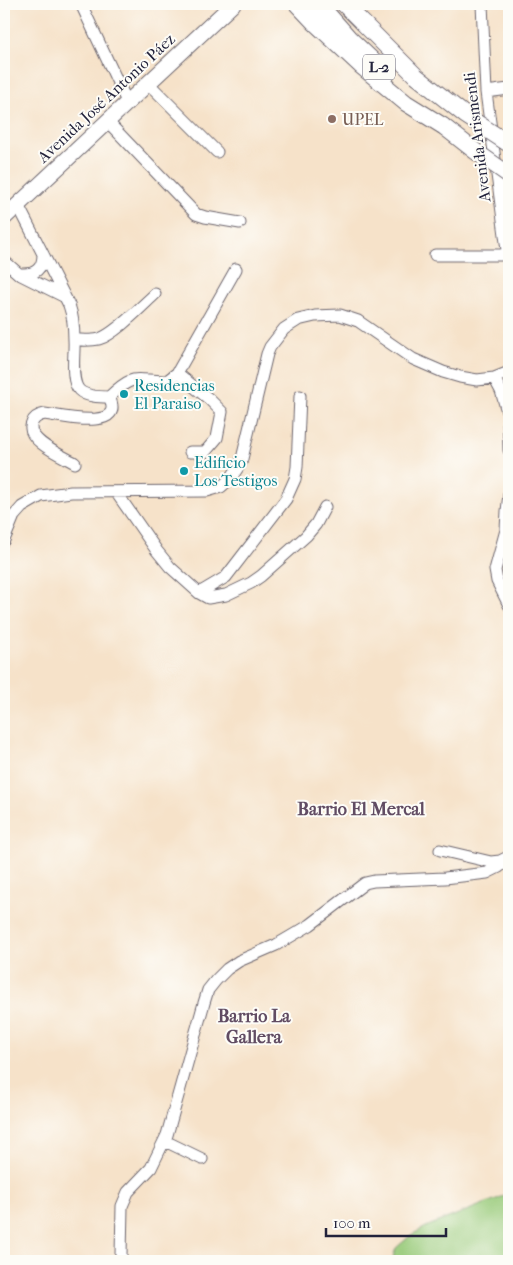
<svg xmlns="http://www.w3.org/2000/svg" width="513" height="1265" viewBox="0 0 513 1265" font-family="'IM FELL French Canon',serif">
	<style>
		.green { fill: #99cb7a; stroke: #5e765a }
		.lines { fill: none; stroke-linecap: round; stroke-linejoin: round }
		.minor-casing { stroke: #6c656d; stroke-width: 13 }
		.major-casing { stroke: #6c656d; stroke-width: 17 }
		.highway-casing { stroke: #6c656d; stroke-width: 18 }
		.minor { stroke: #fff; stroke-width: 11 }
		.major { stroke: #fff; stroke-width: 15 }
		.highway { stroke: #fff; stroke-width: 16 }
		.highway-bridge-casing { stroke: #6c656d; stroke-width: 18; stroke-linecap: butt }
		.highway-bridge { stroke: #fff; stroke-width: 16 }
		.education-dot { fill: #8d6e63; stroke: #fdfcf7; stroke-width: 2 }
		.culture-dot { fill: #0f9aa8; stroke: #fdfcf7; stroke-width: 2 }
		.labels { text-anchor: middle; dominant-baseline: central; stroke-width: 4; stroke-linejoin: round; paint-order: stroke }
		.shield { fill: #fdfcf7; stroke: #646373; stroke-width: 1 }
		.shield-label { font-size: 15px; font-weight: bold; fill: #22223b }
		.street-label { font-size: 16px; fill: #22223b; stroke: #fdfcf7 }
		.education-label { font-size: 16px; fill: #785e54; stroke: #fdfcf7; text-anchor: start }
		.culture-label { font-size: 16px; fill: #0d838f; stroke: #fdfcf7; text-anchor: start }
		.neighbourhood-label { font-size: 18px; font-weight: bold; fill: #614c63; stroke: #fdfcf7 }
	</style>
	<rect width="100%" height="100%" fill="#fdfcf7"/>
	<filter id="ink" filterUnits="userSpaceOnUse"><feTurbulence type="fractalNoise" baseFrequency=".02" numOctaves="2"/><feDisplacementMap in="SourceGraphic" scale="10" xChannelSelector="R" yChannelSelector="G"/><feConvolveMatrix kernelMatrix="1 2 1 2 8 2 1 2 1" color-interpolation-filters="sRGB"/></filter>
	<filter id="wash" filterUnits="userSpaceOnUse"><feTurbulence type="fractalNoise" baseFrequency=".0096" numOctaves="4" result="noise"/><feDisplacementMap in="SourceGraphic" scale="20" xChannelSelector="R" yChannelSelector="G"/><feGaussianBlur stdDeviation="1.12" result="paint"/><feColorMatrix in="noise" values="0 0 0 0 0 0 0 0 0 0 0 0 0 0 0 0 0 1.4 0 .05"/><feComposite in="paint" operator="in"/></filter>
	<g filter="url(#wash)">
		<rect width="100%" height="100%" fill="#f6e2c9"/>
		<!-- green -->
		<path class="green" d="M509,1194V1261H392L396,1248L411,1235L428,1226Z"/>
	</g>
	<g filter="url(#ink)">
		<g class="lines">
			<!-- minor casing -->
			<g class="minor-casing">
				<path id="minor" d="M81,4L127,102
					M148,83L217,152
					M486,92L509,89
					M107,121L196,214L205,217L240,223
					M18,205L69,305C73,316 74,329 74,340C75,353 70,380 79,390C86,397 100,397 109,397C127,432 60,416 45,414C39,415 34,417 32,423C24,440 63,456 75,463
					M435,255H501L506,254L507,250L486,92L482,4
					M4,261L19,274L65,297
					M21,274C35,275 43,269 43,254
					M75,340C82,340 91,341 99,339C114,335 142,306 155,294
					M177,373L209,399L222,412L217,438L205,452H190
					M494,378L501,391L508,415L509,450
					M109,397C133,374 133,380 163,381L168,380L177,373L236,269
					M116,492L157,551L170,567L199,593L208,598L226,595L251,583L261,576L306,536L316,524L325,507
					M509,494L507,511L506,530L495,570L497,581L509,605
					M4,540L14,516L22,507L41,496L71,492L207,491L221,487L231,478L241,463L267,354L270,347L284,329L298,320L315,316L340,315L358,321L413,359L443,372L460,377L477,380L494,378L509,372
					M199,593L226,577L286,499L295,479L297,467L300,396
					M440,850L491,862L500,861L506,858
					M165,1141L202,1159
					M119,1261L121,1255L122,1206L128,1192L151,1168L167,1135L204,1003L208,990L216,980L227,969L239,961L276,945L310,925L365,883L374,881L445,878L487,873L499,867L509,859"/>
			</g>
			<!-- major casing -->
			<g class="major-casing">
				<path id="major" d="M4,218L233,4"/>
			</g>
			<!-- highway casing -->
			<g class="highway-casing">
				<path id="highway" d="M297,4L315,23L360,65L406,103L443,126
					M319,4L349,38L387,74
					M344,4L416,76"/>
			</g>
			<!-- minor -->
			<use href="#minor" class="minor"/>
			<!-- major -->
			<use href="#major" class="major"/>
			<!-- highway -->
			<use href="#highway" class="highway"/>
			<!-- highway-bridge casing -->
			<g class="highway-bridge-casing">
				<path id="highway-bridge" d="M416,76L465,115L509,144
					M443,126L475,151L509,175"/>
			</g>
			<!-- highway-bridge -->
			<use href="#highway-bridge" class="highway-bridge"/>
		</g>
	</g>
	<!-- markers -->
	<circle class="education-dot" cx="332" cy="119" r="5"/>
	<g class="culture-dot">
		<circle cx="124" cy="394" r="5"/>
		<circle cx="184" cy="471" r="5"/>
	</g>
	<g class="labels">
		<!-- shield labels -->
		<rect class="shield" x="363" y="54.5" width="32" height="25" rx="4"/>
		<g class="shield-label">
			<text x="379" y="67">L-2</text>
		</g>
		<!-- street labels -->
		<g class="street-label">
			<text transform="translate(106 98) rotate(-43)">Avenida José Antonio Páez</text>
			<text transform="translate(477 137) rotate(-97)">Avenida Arismendi</text>
		</g>
		<!-- education labels -->
		<g class="education-label">
			<text x="342" y="119">UPEL</text>
		</g>
		<!-- culture labels -->
		<g class="culture-label">
			<text x="134" y="385">Residencias<tspan x="134" dy="18">El Paraiso</tspan></text>
			<text x="194" y="462">Edificio<tspan x="194" dy="18">Los Testigos</tspan></text>
		</g>
		<!-- neighbourhood labels -->
		<g class="neighbourhood-label">
			<text x="361" y="809">Barrio El Mercal</text>
			<text x="254" y="1016">Barrio La<tspan x="254" dy="21">Gallera</tspan></text>
		</g>
	</g>
	<!-- margin -->
	<rect width="513" height="1265" fill="none" stroke="#fdfcf7" stroke-width="20"/>
	<!-- scale -->
	<path d="M326 1228v8h120v-8" fill="none" stroke="#22223b" stroke-width="2.5"/>
	<text x="333" y="1228" font-size="15" fill="#22223b" stroke="#fdfcf7" stroke-width="4" paint-order="stroke">100 m</text>
</svg>
